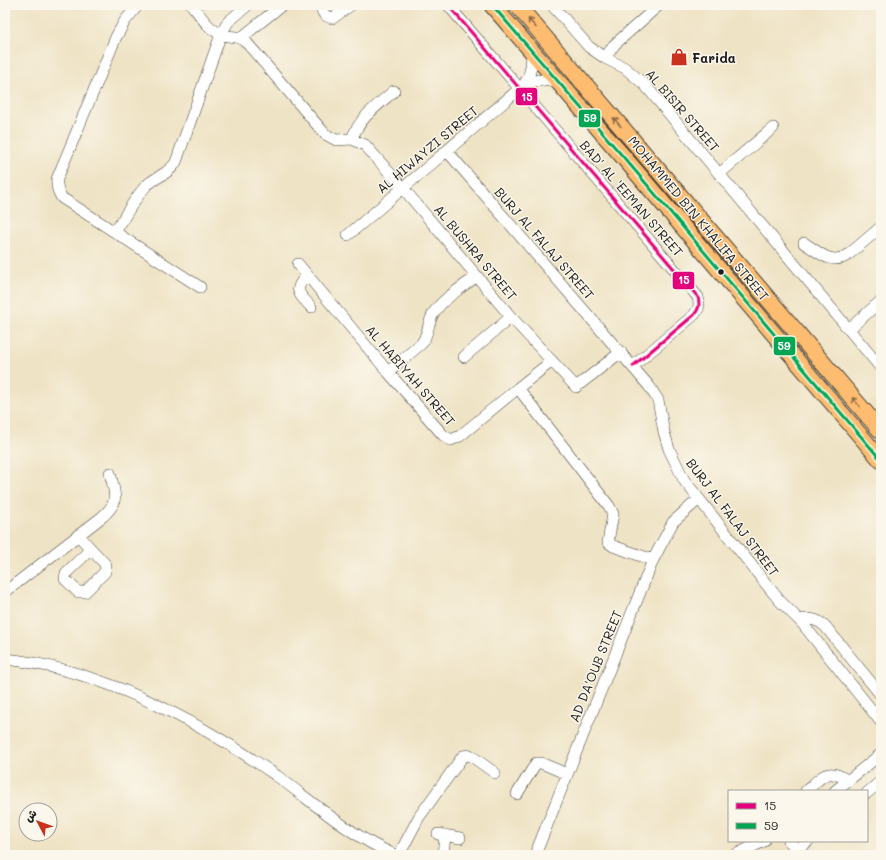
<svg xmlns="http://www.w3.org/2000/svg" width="886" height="860" viewBox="0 0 886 860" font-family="Mali,'Playpen Sans Arabic',sans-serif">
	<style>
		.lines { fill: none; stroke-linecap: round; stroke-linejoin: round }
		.minor-casing { stroke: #3c3a35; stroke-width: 12 }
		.highway-casing { stroke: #3c3a35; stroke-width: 18 }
		.minor { stroke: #fff; stroke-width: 11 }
		.highway { stroke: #fdbc70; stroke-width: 16 }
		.bus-1-casing { stroke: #fbf7ec; stroke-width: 6 }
		.bus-2-casing { stroke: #fbf7ec; stroke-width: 6 }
		.bus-1 { stroke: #e5007d; stroke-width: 3 }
		.bus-2 { stroke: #00a651; stroke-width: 3 }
		.oneway { stroke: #8c6c46 }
		.bus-dot { fill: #1c1c1c; stroke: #fbf7ec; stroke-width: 1.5 }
		.labels { text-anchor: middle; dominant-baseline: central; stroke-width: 3; stroke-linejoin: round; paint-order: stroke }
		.poi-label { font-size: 13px; font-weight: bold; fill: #1c1c1c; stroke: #fbf7ec; text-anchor: start }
		.street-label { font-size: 13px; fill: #1c1c1c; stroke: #fbf7ec }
		.line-badge { stroke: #fbf7ec; stroke-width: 1.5 }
		.badge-label { font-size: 11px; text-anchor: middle; font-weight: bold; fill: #fff }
	</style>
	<rect width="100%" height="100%" fill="#fbf7ec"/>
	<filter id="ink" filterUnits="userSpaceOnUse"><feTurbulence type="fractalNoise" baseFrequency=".025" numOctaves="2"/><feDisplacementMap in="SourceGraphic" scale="8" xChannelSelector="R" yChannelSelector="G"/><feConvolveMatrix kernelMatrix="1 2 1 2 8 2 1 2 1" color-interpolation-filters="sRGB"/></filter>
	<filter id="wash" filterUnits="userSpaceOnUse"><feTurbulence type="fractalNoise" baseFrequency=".012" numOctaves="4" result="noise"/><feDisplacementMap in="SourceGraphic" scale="16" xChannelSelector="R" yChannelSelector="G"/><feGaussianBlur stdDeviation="0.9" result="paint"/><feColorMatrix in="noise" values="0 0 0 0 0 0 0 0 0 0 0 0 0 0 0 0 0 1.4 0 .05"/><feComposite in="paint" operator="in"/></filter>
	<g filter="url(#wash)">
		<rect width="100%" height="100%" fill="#efe3c5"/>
	</g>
	<g filter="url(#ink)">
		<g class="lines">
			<!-- minor casing -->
			<g class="minor-casing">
				<path id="minor" d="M138,5L125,21L116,37L57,179C56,187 58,192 62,198L200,287
					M192,5C200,15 209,30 221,34C232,39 235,33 247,43L325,134L336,140L352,139L365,145L403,188L511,317L576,387L621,352
					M322,5C321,13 325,17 333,18L351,5
					M448,5L698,297C700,305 699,309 694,315L633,366
					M552,5L589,47L605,58L625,68L645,85L881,368
					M241,38L282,5
					M605,58L614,45L659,5
					M524,85C531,74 533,64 531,51
					M352,139C359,118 378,105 394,91
					M447,151L649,386L658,400L664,432L669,449L684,480L763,580L779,600L802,623L881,722
					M719,174L773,128
					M115,232C125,217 134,198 147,185C157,176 169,174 176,162L221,34L228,22L248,5
					M348,235L524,85C536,79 547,78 559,84
					M804,243C819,252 831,266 848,255L881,227
					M298,264L388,372L443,435L451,440L460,436L518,388L609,506L613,514L608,542L613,546L653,560
					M307,275C292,291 299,293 311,307
					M849,329L881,301
					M464,357L511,317
					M388,372L422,343C428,334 428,324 433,314C443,298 463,287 477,276
					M518,388L552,361
					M78,535L106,565L105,572L85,592H78L65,579L66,573L91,549
					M5,592L102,517C120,502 115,494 110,473
					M799,620C810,618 817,619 825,626L881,695
					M5,659C102,669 198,721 277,776C315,804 351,836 395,855
					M806,791C822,777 827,766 848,781
					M835,791L881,754
					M867,793L881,781
					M517,794L536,763H541L567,774
					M438,834L460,838
					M789,841L802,855
					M797,850L808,841
					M399,855L419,817L463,756L470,755L495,773
					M443,855L445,835
					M535,855L653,560L673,522L699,499
					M735,855L764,841"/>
			</g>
			<!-- highway casing -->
			<g class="highway-casing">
				<path id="highway" d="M492,5L632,167L881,460
					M517,5L881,431"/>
			</g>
			<!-- minor -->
			<use href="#minor" class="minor"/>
			<!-- highway -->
			<use href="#highway" class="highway"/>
			<!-- bus-1 casing -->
			<g class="bus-1-casing">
				<path id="bus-1" d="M448,5L698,297C700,305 699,309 694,315L633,366"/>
			</g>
			<!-- bus-2 casing -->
			<g class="bus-2-casing">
				<path id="bus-2" d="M492,5L632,167L881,460"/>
			</g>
			<!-- bus-1 -->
			<use href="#bus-1" class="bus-1"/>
			<!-- bus-2 -->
			<use href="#bus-2" class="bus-2"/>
		</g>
		<!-- one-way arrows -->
		<defs><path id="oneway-shaft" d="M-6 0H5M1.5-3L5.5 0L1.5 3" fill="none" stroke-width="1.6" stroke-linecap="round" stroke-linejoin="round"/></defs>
		<g class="oneway">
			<use href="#oneway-shaft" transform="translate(532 23) rotate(-131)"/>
			<use href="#oneway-shaft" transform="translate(617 122) rotate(-130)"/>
			<use href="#oneway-shaft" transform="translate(856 402) rotate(-130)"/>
		</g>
	</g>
	<!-- icons -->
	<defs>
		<g id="shop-bare" transform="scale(1.38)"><path d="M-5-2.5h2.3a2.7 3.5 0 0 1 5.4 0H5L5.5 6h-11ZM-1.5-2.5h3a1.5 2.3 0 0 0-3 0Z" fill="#c8321e" stroke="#fbf7ec" stroke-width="2.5" paint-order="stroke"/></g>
	</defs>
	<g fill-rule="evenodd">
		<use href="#shop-bare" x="679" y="57"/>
	</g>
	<!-- markers -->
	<circle class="bus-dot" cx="721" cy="272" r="3.5"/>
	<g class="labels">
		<!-- poi labels -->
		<g class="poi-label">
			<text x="692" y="57">Farida</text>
		</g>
		<!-- street labels -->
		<g class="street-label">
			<text transform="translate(683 110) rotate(49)">AL BISIR STREET</text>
			<text transform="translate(427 149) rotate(-40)">AL HIWAYZI STREET</text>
			<text transform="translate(632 198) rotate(49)">BAD' AL 'EEMAN STREET</text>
			<text transform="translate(699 218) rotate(50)">MOHAMMED BIN KHALIFA STREET</text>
			<text transform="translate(545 243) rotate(49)">BURJ AL FALAJ STREET</text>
			<text transform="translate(476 252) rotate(50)">AL BUSHRA STREET</text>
			<text transform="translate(411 375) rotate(49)">AL HABIYAH STREET</text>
			<text transform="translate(733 517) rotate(53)">BURJ AL FALAJ STREET</text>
			<text transform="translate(595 666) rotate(-68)">AD DA'OUB STREET</text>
		</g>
	</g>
	<g class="line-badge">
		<rect x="515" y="87" width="23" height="19" rx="4" fill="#e5007d"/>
		<rect x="578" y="109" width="23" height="19" rx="4" fill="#00a651"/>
		<rect x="672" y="271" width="23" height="19" rx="4" fill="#e5007d"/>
		<rect x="773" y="336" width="23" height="20" rx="4" fill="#00a651"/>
	</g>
	<g class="badge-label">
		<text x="527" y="101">15</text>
		<text x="590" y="122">59</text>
		<text x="684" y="284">15</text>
		<text x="784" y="350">59</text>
	</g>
	<!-- margin -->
	<rect width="886" height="860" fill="none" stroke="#fbf7ec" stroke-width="20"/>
	<!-- legend -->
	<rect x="728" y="790" width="140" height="52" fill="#fbf7ec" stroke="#a29f99"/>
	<rect x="736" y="803" width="20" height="6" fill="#e5007d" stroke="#a29f99"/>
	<text x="764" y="810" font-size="12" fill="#1c1c1c">15</text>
	<rect x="736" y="823" width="20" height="6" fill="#00a651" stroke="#a29f99"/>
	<text x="764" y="830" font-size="12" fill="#1c1c1c">59</text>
	<!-- north arrow -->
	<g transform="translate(38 822) rotate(311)"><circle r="19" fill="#fbf7ec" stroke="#a29f99"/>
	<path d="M0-3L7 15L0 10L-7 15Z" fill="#c8321e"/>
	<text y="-6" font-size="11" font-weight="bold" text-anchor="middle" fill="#1c1c1c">ش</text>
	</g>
</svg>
